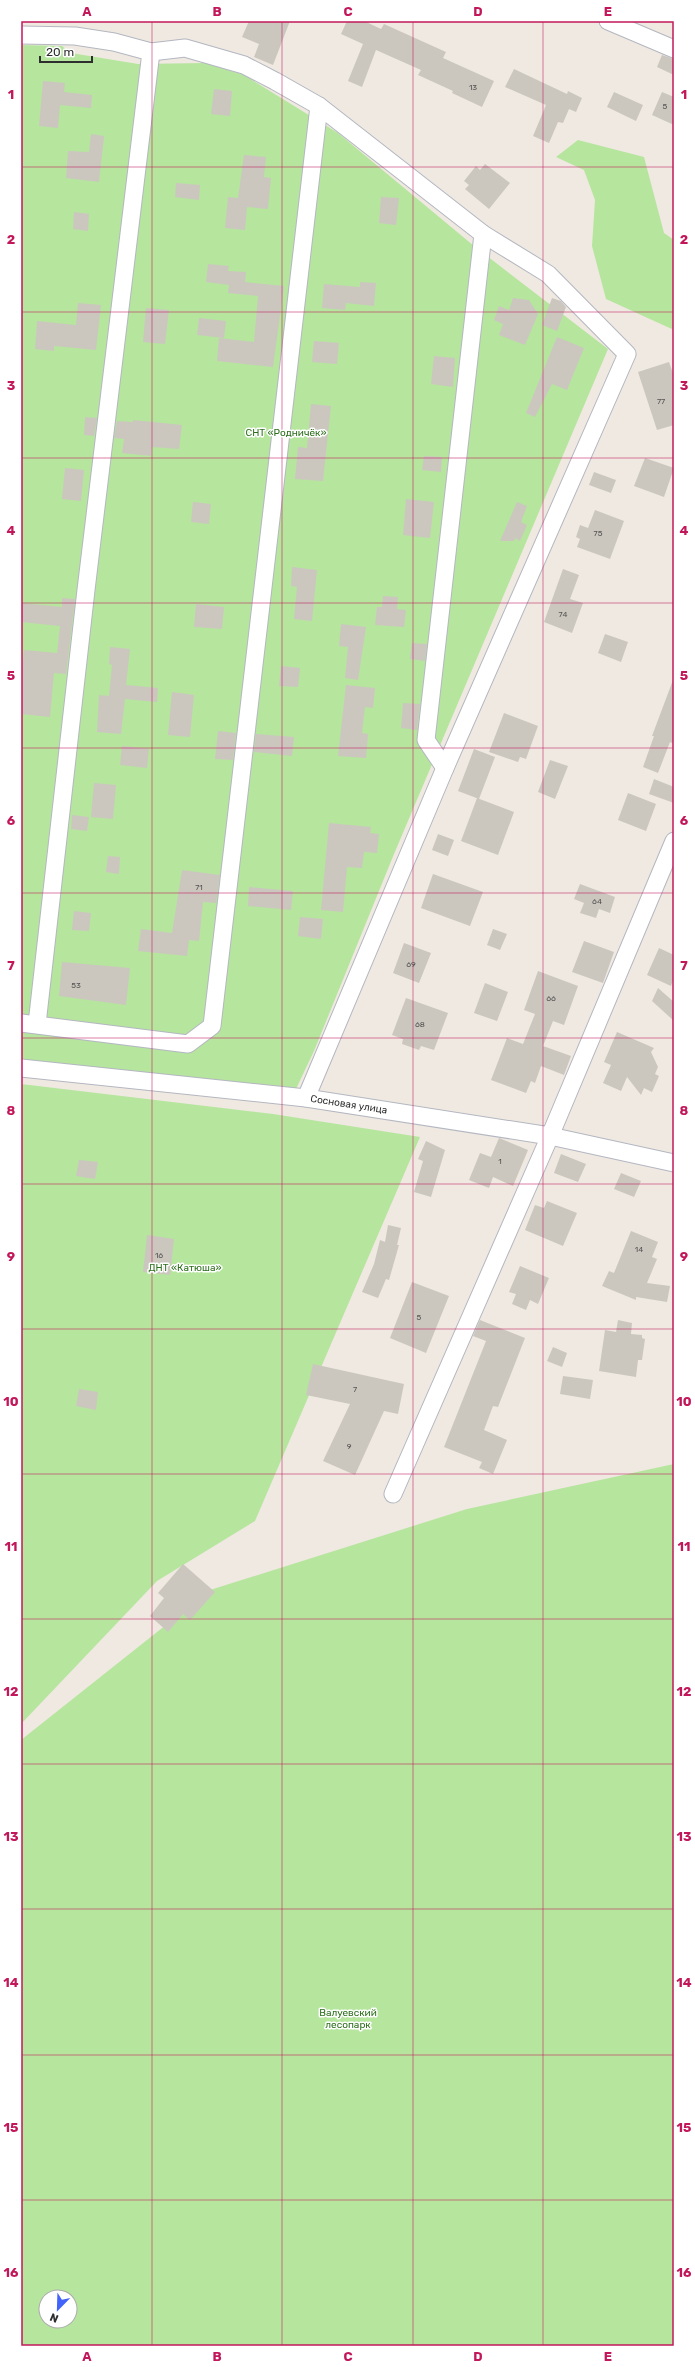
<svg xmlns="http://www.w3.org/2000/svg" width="695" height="2367" viewBox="0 0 695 2367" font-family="Rubik,sans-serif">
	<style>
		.green { fill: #b6e59e; fill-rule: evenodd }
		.building { fill: #cbc7bf }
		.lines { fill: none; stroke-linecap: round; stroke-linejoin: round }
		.minor-casing { stroke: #b4b7c1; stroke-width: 19 }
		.minor { stroke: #fff; stroke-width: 17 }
		.grid { fill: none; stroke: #c2185b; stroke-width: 1; stroke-opacity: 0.55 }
		.labels { text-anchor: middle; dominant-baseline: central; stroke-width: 3; stroke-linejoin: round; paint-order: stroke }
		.number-label { font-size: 8px; fill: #555452 }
		.park-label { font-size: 10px; fill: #2c6e1b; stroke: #fff }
		.street-label { font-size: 10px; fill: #2e2e2e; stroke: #fff }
		.neatline { fill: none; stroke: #c2185b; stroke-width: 1.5 }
		.grid-label { font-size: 13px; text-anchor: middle; font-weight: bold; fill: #c2185b }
	</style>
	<rect width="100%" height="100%" fill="#efe9e1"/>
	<!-- green -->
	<path class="green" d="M21,45L62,46L71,53L138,64L205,63L244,75L338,133L474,246L608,349L394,854L314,1051L295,1091L21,1060Z
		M578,140L644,157L664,233L674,240V330L606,299L592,246L595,200L584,170L556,157Z
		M21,1084L273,1114L420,1137L255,1521L157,1581L21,1724Z
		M674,1464V2346H21V1740L210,1590L467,1509ZM46,2297H70V2321H46Z"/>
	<!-- building -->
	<path class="building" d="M249,21H290L273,65L254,57L259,44L242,37Z
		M347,21H364L381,29L384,24L446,52L443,58L494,81L482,107L452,93L453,91L418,75L421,70L376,50L362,87L348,81L363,44L341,34Z
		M662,55L674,59V75L657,67Z
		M514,69L567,94L568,91L582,98L576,112L569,109L563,123L558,122L549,143L533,136L546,105L505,87Z
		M43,81L65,83L64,92L92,95L91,108L60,105L58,128L39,126Z
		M214,89L232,91L230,116L211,114Z
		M614,92L643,105L636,121L607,107Z
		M662,92L674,97V125L652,115Z
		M91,134L104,136L99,182L66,178L68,151L89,152Z
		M244,155L266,157L264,177L271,178L268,209L247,207L245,230L225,228L228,197L238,198Z
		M485,164L510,183L489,209L465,189L469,185L464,181L476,166L480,170Z
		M176,183L200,185L199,200L175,197Z
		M381,197L399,198L396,225L379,223Z
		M74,212L89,214L88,231L73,229Z
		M208,264L229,266L228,271L246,272L245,282L284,286L273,367L217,361L219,338L254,342L258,296L228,293L229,285L206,282Z
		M360,282L376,283L374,306L346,303L345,310L322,308L324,284L360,287Z
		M513,298L529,300L538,314L525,345L499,335L503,324L494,320L499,306L509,310Z
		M552,298L561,301L566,307L557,331L542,325Z
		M78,303L101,305L96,350L54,346V351L35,349L37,321L76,325Z
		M146,308L169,310L165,344L143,342Z
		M199,318L226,321L224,338L197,335Z
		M557,337L584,348L567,390L552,384L535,417L526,413Z
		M314,341L339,343L337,364L312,362Z
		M434,356L455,358L453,387L431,384Z
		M669,362L674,376V425L657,430L638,372Z
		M311,404L331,406L323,481L295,479L298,447L307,448Z
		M85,417L97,418L94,436L84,435Z
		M133,420L182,425L179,449L152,447L151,456L122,453L124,439L114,438L117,421L133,422Z
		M424,456L442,457L441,472L422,470Z
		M645,458L674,468L664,497L634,486Z
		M65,468L84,470L81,501L62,499Z
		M594,472L616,480L611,493L589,485Z
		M406,499L434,502L430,538L403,535Z
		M193,502L211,504L209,524L191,522Z
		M517,502L527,506L521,522L527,525L520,541L515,538L514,541H500Z
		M595,510L624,521L610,559L577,547L580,539L576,537L580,525L588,528Z
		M292,567L317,570L312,621L294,619L297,587L291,586Z
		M563,569L579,575L570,599L583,603L572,633L544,622Z
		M383,596L398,597L397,609L406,610L404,627L375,625L377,607H382Z
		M62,598L75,599L66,674L54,673L50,717L21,714V679L24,650L57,653L60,626L21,622V603L62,607Z
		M196,604L224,607L222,629L194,627Z
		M341,624L366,627L358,680L345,678L348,647L339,646Z
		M605,634L628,642L621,662L598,653Z
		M412,643L427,644L425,661L410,659Z
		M110,647L130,649L126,685L158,688L157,702L125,699L121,734L97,732L99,695L109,696L112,665L109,664Z
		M281,666L300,668L298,687L279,686Z
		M673,680L674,744L670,742L658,773L643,767L654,736H652Z
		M346,685L375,688L373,708L365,707L362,733L368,734L366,758L338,756Z
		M172,692L194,695L190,737L168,735Z
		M403,703L420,704L417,730L401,728Z
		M504,713L538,726L526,759L520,757L518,762L489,752Z
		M218,731L236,733L233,760L215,759Z
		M256,734L294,737L292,756L254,752Z
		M122,746L149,749L147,768L120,765Z
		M474,749L495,757L479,799L458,791Z
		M550,760L568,766L555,799L538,792Z
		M654,779L674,787V803L649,794Z
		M94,783L116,785L113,819L91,817Z
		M628,793L656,804L646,831L618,820Z
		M477,798L514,812L498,855L461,841Z
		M72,815L89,817L87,831L71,829Z
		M329,823L371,827L370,833L379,834L377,853L364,852L362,868L347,867L343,912L321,910Z
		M438,834L454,840L448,856L432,850Z
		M108,856L120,857L119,874L106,872Z
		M182,870L220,875L216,903L203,902L199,941L189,940L187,956L138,951L141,929L172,933Z
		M433,874L483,892L470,926L421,908Z
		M580,884L615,897L610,913L599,909L596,918L580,913L584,903L574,899Z
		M249,887L293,891L291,910L248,906Z
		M74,911L91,913L89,931L72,930Z
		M300,917L323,919L321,939L298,936Z
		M493,929L507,934L500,950L487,945Z
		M584,941L614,952L603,983L572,972Z
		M404,943L431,953L419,983L393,973Z
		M659,948L674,955V978L671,986L647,975Z
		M62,962L130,968L126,1005L59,996Z
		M538,971L578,986L564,1025L553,1021L543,1046L571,1056L564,1075L541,1066L535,1083L531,1081L526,1093L491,1080L507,1038L523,1044L535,1014L524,1010Z
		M485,983L508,992L497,1021L474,1013Z
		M658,988L674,1002V1021L652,1001Z
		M406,998L448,1013L434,1050L421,1046L419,1050L402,1044L403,1039L392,1035Z
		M617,1032L654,1048L651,1052L658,1067L655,1074L659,1076L652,1092L644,1088L641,1095L627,1077L621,1091L603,1083L611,1065L604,1062Z
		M499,1138L528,1150L513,1186L493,1177L489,1188L469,1180L480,1153L491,1157Z
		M426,1141L445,1150L431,1197L414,1192L423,1161L418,1159Z
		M561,1154L586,1164L578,1182L554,1173Z
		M79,1160L98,1162L95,1179L76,1176Z
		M621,1173L641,1181L634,1197L614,1189Z
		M547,1201L577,1213L563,1246L525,1230L535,1205L544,1208Z
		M388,1225L401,1228L397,1245H399L389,1280L386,1279L378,1298L362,1292L374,1264L380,1240L385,1242Z
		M631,1231L658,1242L652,1257L657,1259L647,1283L670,1286L667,1302L636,1297V1300L602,1286L609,1271L614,1273Z
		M147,1235L174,1239L170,1275L143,1272Z
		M520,1266L549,1278L538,1304L530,1300L526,1310L512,1304L516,1294L509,1292Z
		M412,1282L449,1296L426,1353L390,1338Z
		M480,1320L525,1338L498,1407L493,1406L484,1430L507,1440L493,1474L479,1468L482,1462L444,1447L486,1341L473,1336Z
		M618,1320L632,1323L631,1334L642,1335V1338L645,1339L642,1360H638L636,1377L599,1371L605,1330L616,1332Z
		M553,1347L567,1353L562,1367L547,1361Z
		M313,1364L404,1384L398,1414L384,1411L355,1475L323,1461L350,1404L306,1395Z
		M563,1376L593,1380L590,1399L560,1394Z
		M79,1389L98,1392L96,1410L76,1406Z
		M183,1564L215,1592L190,1620L183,1614L168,1632L150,1616L164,1598L158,1593Z"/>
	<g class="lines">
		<!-- minor casing -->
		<g class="minor-casing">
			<g id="minor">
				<path d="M608,21L674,49"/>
				<path d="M21,35L75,36L114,42L151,52L185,48L244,65L275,81L319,106L483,234L548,274L627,354L445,768L306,1098"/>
				<path d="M445,768L426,740L483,234"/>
				<path d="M21,1023L188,1044L212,1026L319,106"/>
				<path d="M37,1024L86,590L151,52"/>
				<path id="s1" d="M21,1068L306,1098L550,1136L674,1163"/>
				<path d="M393,1494L550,1136L674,841"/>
			</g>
		</g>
		<!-- minor -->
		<use href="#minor" class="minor"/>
	</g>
	<!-- grid -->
	<path class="grid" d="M152,21V2346M282,21V2346M413,21V2346M543,21V2346M21,167H674M21,312H674M21,458H674M21,603H674M21,748H674M21,893H674M21,1038H674M21,1184H674M21,1329H674M21,1474H674M21,1619H674M21,1764H674M21,1909H674M21,2055H674M21,2200H674"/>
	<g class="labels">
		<!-- number labels -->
		<g class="number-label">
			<text x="473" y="87">13</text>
			<text x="665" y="106">5</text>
			<text x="661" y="401">77</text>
			<text x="598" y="533">75</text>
			<text x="563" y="614">74</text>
			<text x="199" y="887">71</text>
			<text x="597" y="901">64</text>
			<text x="411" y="964">69</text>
			<text x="76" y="985">53</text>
			<text x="551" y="998">66</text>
			<text x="420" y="1024">68</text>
			<text x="500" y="1161">1</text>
			<text x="639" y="1249">14</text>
			<text x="159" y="1255">16</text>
			<text x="419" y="1317">5</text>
			<text x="355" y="1389">7</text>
			<text x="349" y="1446">9</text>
		</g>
		<!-- park labels -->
		<g class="park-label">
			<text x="286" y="433">СНТ «Родничёк»</text>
			<text x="185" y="1268">ДНТ «Катюша»</text>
			<text x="348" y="2013">Валуевский<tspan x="348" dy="12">лесопарк</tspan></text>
		</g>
		<!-- street labels -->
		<g class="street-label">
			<text stroke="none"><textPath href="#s1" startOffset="330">Сосновая улица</textPath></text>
		</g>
	</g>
	<!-- border -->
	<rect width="695" height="2367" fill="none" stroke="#ffffff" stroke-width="44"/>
	<!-- north arrow -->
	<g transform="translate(58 2309) rotate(203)"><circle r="19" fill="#ffffff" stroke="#ababab"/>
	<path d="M0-3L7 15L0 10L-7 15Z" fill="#4264fb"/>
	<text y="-6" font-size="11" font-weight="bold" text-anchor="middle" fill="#2e2e2e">N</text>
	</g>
	<!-- scale -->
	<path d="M40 56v6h52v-6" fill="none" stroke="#2e2e2e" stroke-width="2"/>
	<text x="46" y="56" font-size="12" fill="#2e2e2e" stroke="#ffffff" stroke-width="3" paint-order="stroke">20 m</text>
	<rect x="22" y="22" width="651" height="2323" class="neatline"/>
	<g class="grid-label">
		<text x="87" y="16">A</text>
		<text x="217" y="16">B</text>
		<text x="348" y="16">C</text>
		<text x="478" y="16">D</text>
		<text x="608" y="16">E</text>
		<text x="11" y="99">1</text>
		<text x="684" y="99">1</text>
		<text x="11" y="244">2</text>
		<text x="684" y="244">2</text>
		<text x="11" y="390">3</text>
		<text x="684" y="390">3</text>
		<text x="11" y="535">4</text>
		<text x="684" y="535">4</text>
		<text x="11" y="680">5</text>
		<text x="684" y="680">5</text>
		<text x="11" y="825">6</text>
		<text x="684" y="825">6</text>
		<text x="11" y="970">7</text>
		<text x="684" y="970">7</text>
		<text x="11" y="1115">8</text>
		<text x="684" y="1115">8</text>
		<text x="11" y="1261">9</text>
		<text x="684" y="1261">9</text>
		<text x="11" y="1406">10</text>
		<text x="684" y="1406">10</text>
		<text x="11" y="1551">11</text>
		<text x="684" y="1551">11</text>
		<text x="11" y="1696">12</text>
		<text x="684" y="1696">12</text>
		<text x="11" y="1841">13</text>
		<text x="684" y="1841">13</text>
		<text x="11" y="1987">14</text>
		<text x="684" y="1987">14</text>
		<text x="11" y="2132">15</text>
		<text x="684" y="2132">15</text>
		<text x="11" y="2277">16</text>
		<text x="684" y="2277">16</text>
		<text x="87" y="2361">A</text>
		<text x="217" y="2361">B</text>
		<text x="348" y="2361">C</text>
		<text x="478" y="2361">D</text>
		<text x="608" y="2361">E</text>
	</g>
</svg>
